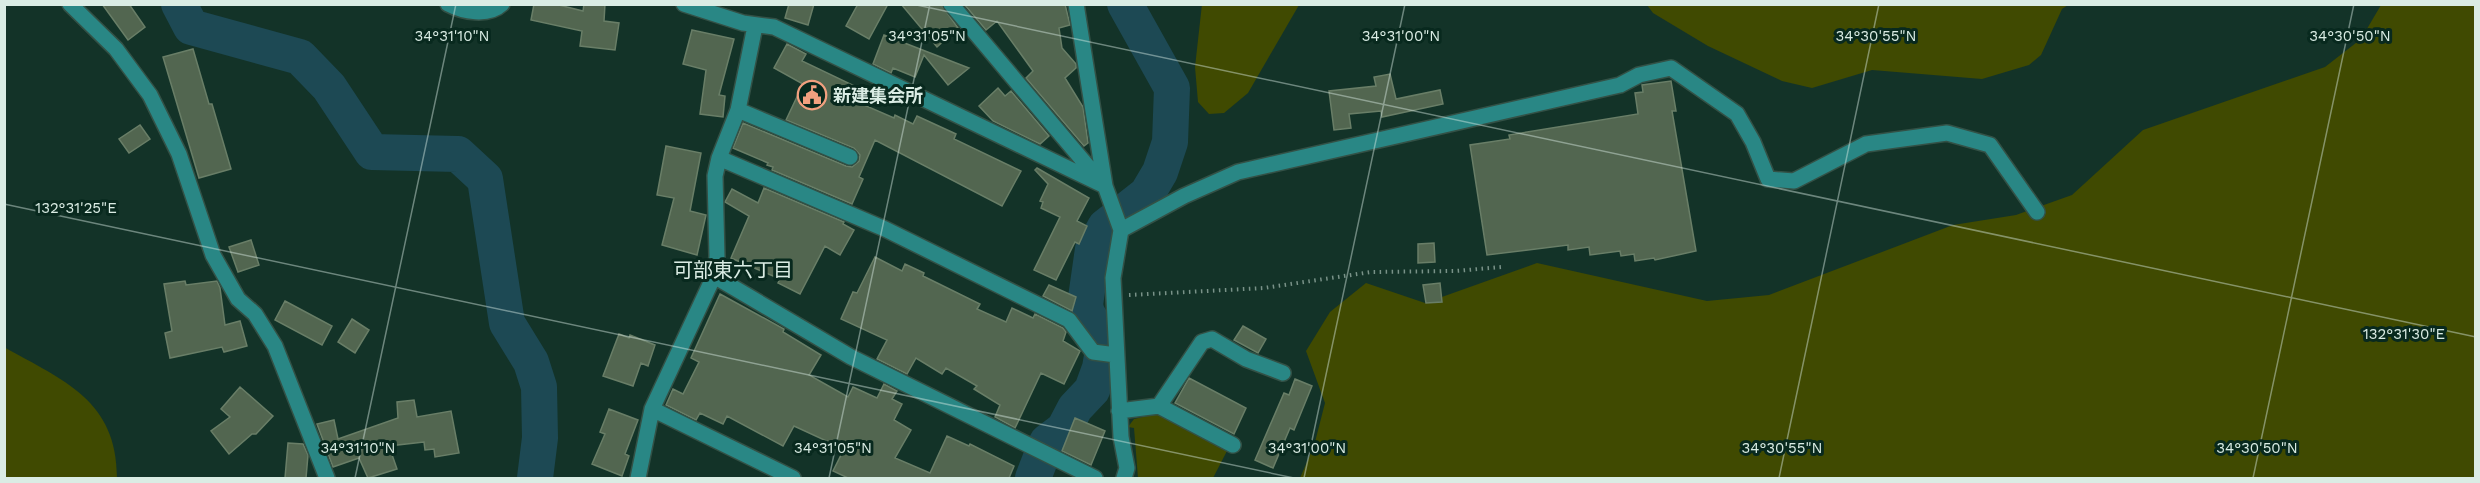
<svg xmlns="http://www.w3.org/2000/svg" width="2480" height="483" viewBox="0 0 2480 483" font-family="'Work Sans','Noto Sans JP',sans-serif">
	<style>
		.green { fill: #404a01 }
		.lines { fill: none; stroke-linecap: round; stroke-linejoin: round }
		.river { stroke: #1d4954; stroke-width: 36 }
		.building { fill: #526650; stroke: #697e67; stroke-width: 1.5 }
		.minor-casing { stroke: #335146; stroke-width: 18 }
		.path { stroke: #799288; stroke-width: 4; stroke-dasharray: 1.5 4.5; stroke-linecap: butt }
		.minor { stroke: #298785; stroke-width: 15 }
		.ticks { fill: none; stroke: #daece4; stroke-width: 1.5; stroke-opacity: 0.45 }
		.labels { text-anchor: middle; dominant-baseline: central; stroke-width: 6; stroke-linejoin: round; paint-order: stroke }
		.poi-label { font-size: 18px; font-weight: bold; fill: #daece4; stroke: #08291e; text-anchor: start }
		.neighbourhood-label { font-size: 20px; fill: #daece4; stroke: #08291e }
		.ticks-label { font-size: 15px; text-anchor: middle; fill: #daece4; stroke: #08291e; stroke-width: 6; stroke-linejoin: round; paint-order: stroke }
	</style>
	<rect width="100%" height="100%" fill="#133328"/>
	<!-- green -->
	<path class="green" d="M1202,4L1299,5L1248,93L1224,113L1209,114L1198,102L1195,67Z
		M1647,5H2068L2062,9L2041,55L2029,65L1982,79L1872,70L1812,88L1782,81L1708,46L1653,13Z
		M2381,5H2475V478H1300L1314,446L1325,403L1306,351L1330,312L1366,283L1425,303L1537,263L1707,301L1769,295L1953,225L2016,215L2072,195L2143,130L2325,67L2361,39Z
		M4,347C64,381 117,400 117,478H5Z
		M1160,413L1228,449L1213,478H1138L1134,428L1128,427L1134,419Z"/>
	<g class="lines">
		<!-- river -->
		<path class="river" d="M179,4L191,27L300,57L329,87L372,152L458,154L485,179L507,323L531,362L539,387L540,438L535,478
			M1033,478L1047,442L1064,429L1075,408L1092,390L1100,368L1104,344L1087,313L1085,305L1093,249L1105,227L1147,194L1160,172L1170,142L1172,88L1125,4"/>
	</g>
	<!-- building -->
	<path class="building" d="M102,4H129L145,27L128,40Z
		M534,4H555L583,11L584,4H605L604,21L619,23L615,50L580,46L582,31L531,20Z
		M789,4H814L808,25L785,18Z
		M858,4H888L869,39L846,26Z
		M901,4H941L958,28L937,47Z
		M964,4H1065L1070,25L1059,28L1062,48L1076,64V68L1065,78L1083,107L1088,143L1084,146L1026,78L1033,71L997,21L986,30Z
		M692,30L734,39L719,95L725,96L723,117L700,114L706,70L683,64Z
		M884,35L920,49L969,68L948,85L924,55L915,77L893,68L891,73L873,64Z
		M787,44L806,54L802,61L863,90L857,102L894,118L895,115L913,124L917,116L956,134L954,139L1021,171L1002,206L875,140L859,177L863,179L852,204L772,170L773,167L767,165L768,163L733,148L743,123L846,166L852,167L859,161L860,155L854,148L786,120L803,84L774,68Z
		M193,49L209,104H212L231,169L199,178L163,57Z
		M1390,74L1396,99L1440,90L1443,104L1382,117L1381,111L1349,114L1351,128L1334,130L1329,91L1376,86L1374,77Z
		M1671,81L1676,111H1672L1696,251L1655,260L1654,258L1635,261L1634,254L1621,256L1620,251L1590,255L1589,247L1568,250V245L1487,255L1470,145L1510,139L1509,135L1638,114L1635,93L1643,92L1642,85Z
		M998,88L1005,96L1011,91L1049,136L1040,144L993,121L979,106Z
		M140,125L150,139L129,153L119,139Z
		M666,146L701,153L690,211L706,215L697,255L662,245L674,198L657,195Z
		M1037,168L1089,198L1077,221L1087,226L1079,244L1075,242L1056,280L1034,270L1060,217L1041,208L1043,202L1040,201L1048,184L1035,170Z
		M764,188L844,222L843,224L854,230L840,255L825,246L800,294L778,283L780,279L731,258L749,216L725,202L732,189L758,203Z
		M251,240L259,265L238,272L229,247Z
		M1434,243L1435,262L1418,263V244Z
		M875,257L902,271L905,264L924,273L923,276L980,304L977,309L1006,322L1012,308L1033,318L1035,314L1063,328L1066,332L1063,341L1080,351L1064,384L1041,373L1015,428L995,417L1000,405L974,389L977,386L946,368L942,374L916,358L907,374L877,359L887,340L841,319L853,292L857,293Z
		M185,281L186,285L217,281L220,288L225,325L240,321L247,346L224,352L222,347L170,358L165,333L172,331L164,284Z
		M1440,283L1442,302L1426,303L1423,285Z
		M1049,285L1076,297L1072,311L1043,296Z
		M720,294L784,329L783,332L821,355L809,375L848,397L853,387L877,398L884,384L897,391L892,399L902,404L894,420L911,430L895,458L930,473L947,436L969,446L970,444L1014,466L1009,478H848L833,471L844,449L794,426L783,446L727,416L723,424L700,413L696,420L666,405L673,389L683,394L699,362L691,358Z
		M285,301L332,326L322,345L275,320Z
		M352,319L369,330L355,353L338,342Z
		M1243,326L1266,339L1258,353L1234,340Z
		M619,334L629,338L630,335L655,345L648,366L641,363L633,386L603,376Z
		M1189,378L1246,408L1234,434L1175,403Z
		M1295,379L1312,386L1294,430L1290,428L1273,468L1255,460L1284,393L1289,395Z
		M240,387L273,416L256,434H252L229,454L211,431L230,417L221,409Z
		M414,400L417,417L451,411L459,453L435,457L434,449L425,450L424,442L389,446L397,469L368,478L359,458L333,467L317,424L334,420L338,439L398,418L397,402Z
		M609,409L638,420L625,454L629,456L622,476L592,464L605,434L600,432Z
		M1075,418L1105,431L1091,465L1062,451Z
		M288,443L303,444L308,455L306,478H285Z"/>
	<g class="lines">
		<!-- minor casing -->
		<g class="minor-casing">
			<path id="minor" d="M70,4L116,49L150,95L179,154L213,255L238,299L255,314L275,346L327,478
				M448,4C463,12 488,17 502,4
				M684,4L743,23L774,27L1105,186
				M951,4L1101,182
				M1076,4L1105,186L1121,230L1113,278L1121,437L1127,468L1124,478
				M738,110L850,157
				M719,158L885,229L1069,320L1093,352L1116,355
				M1121,230L1184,196L1238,172L1620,85L1639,75L1671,68L1737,114L1753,142L1768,179L1794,181L1866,144L1947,133L1990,145L2037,212
				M714,276L851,357L1095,478
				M1159,406L1202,342L1212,339L1246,359L1283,373
				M652,409L793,478
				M1119,411L1159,406L1233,445
				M638,478L652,409L714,276L717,257L715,176L719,158L738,110L754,31L752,25"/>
		</g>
		<!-- path -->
		<path class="path" d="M1129,295L1264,288L1371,272L1455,271L1502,267"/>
		<!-- minor -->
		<use href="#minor" class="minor"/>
	</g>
	<!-- ticks -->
	<path class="ticks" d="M912,4L2476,337M4,204L1294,478M355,478L456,4M829,478L930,4M1304,478L1405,4M1779,478L1879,4M2253,478L2354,4"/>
	<!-- icons -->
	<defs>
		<g id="civic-ring" transform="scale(1.5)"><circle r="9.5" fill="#08291e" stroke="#f2a07f" stroke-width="1.5"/><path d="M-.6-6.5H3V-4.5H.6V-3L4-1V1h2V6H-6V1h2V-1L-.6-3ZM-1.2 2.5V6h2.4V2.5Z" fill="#f2a07f"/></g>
	</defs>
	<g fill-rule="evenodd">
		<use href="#civic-ring" x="812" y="95"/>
	</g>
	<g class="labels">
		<!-- poi labels -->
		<g class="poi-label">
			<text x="833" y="95">新建集会所</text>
		</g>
		<!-- neighbourhood labels -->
		<g class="neighbourhood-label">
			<text x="733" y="270">可部東六丁目</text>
		</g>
	</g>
	<g class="ticks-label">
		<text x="452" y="41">34°31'10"N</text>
		<text x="927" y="41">34°31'05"N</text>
		<text x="1401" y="41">34°31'00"N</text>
		<text x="1876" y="41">34°30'55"N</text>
		<text x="2350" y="41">34°30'50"N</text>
		<text x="76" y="213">132°31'25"E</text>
		<text x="2404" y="339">132°31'30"E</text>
		<text x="358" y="453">34°31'10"N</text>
		<text x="833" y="453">34°31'05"N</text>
		<text x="1307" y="453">34°31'00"N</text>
		<text x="1782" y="453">34°30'55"N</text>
		<text x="2257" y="453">34°30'50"N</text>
	</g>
	<!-- border -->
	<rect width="2480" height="483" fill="none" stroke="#daece4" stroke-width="12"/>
</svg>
